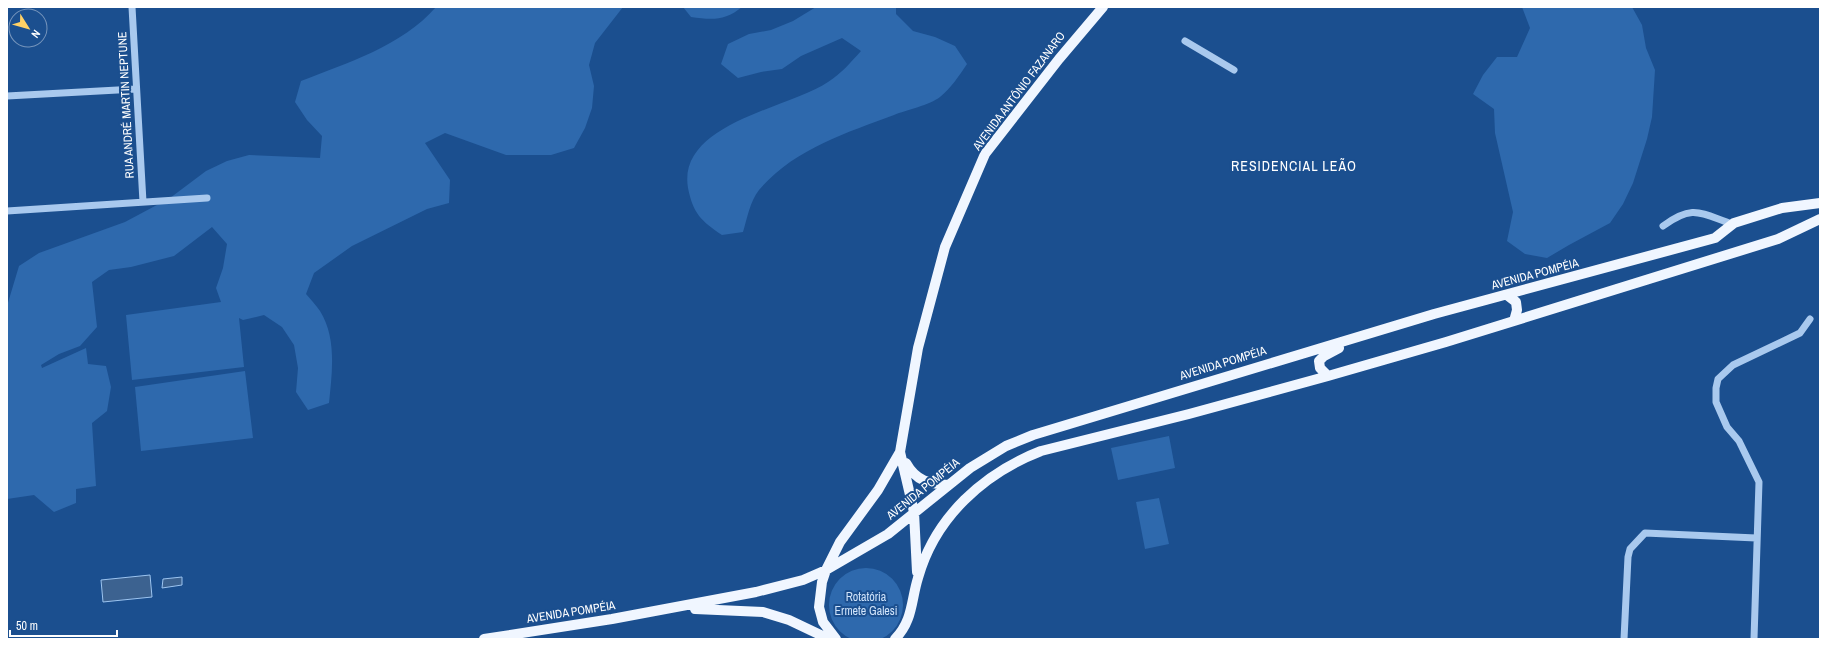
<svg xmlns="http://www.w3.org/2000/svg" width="1827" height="646" viewBox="0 0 1827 646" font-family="'Archivo Narrow',sans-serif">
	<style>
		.green { fill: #2e69ad }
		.water { fill: #3c6290; stroke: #9cc4f0 }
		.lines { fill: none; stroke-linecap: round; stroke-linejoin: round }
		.minor { stroke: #a9c9ee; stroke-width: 7 }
		.major { stroke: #f0f6ff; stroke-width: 10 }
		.labels { text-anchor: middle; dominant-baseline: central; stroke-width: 4; stroke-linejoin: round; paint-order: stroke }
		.street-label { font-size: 12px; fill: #fff; stroke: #1b4f8f }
		.park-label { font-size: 12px; fill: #cfe3fa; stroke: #1b4f8f }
		.quarter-label { font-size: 14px; letter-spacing: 1px; fill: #fff; stroke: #1b4f8f }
	</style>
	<rect width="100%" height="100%" fill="#1b4f8f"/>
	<!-- green -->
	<path class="green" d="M436,7H623L595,43L589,65L594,86L592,108L585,128L574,148L551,155H506L445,133L425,143L450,180L449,203L427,209L352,246L314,273L306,294C311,300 316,305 320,311C337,338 332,373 329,403L308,410L296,392L298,368L294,345L282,327L264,315L243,320L239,318L244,367L132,380L126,315L221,302L216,288L223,268L227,244L212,227L174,256L131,267L109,270L92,282L97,327L80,346L59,354L41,365L42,368L86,348L88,364L106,366L111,387L107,411L92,423L96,486L76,489V503L54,512L34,495L7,499V306L19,266L39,253L125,222L170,198L206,171L227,161L249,155L320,158L322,136L307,120L295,102L301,81C347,63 402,46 436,7Z
		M683,7H742C725,21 712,20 691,17Z
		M816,7H896V14L913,31L935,37L955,46L967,64C959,76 951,88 940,97C930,105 906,110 894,115C846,133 794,149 759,190C750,201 747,219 743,232L722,235C701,221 693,213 688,188C677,123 790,108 828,82C841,74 851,62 861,51L842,38L801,56L782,69L761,72L738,78L721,64L728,44L749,34L771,30L793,21Z
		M1522,7H1632L1642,25L1646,48L1655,70L1652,117L1647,139L1633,183L1623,204L1610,223L1569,245L1547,258L1525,254L1507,241L1513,212L1495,133L1494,109L1473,94L1483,75L1497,57H1517L1530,28Z
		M245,371L253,438L141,451L135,387Z
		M1169,436L1175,468L1118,480L1111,448Z
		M1159,498L1169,544L1145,549L1136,502Z
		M829 605a37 37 0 1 1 74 0a37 37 0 1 1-74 0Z"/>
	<!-- water -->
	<path class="water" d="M150,575L152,597L103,602L101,580Z
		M182,577V585L162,588L163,579Z"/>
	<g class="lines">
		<!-- minor -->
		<path class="minor" d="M132,7L143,202
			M1185,41L1234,70
			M7,96L136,89
			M7,211L207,198
			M1663,226C1693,204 1700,213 1732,224
			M1624,639L1628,557L1630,549L1645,533L1756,538
			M1754,639L1759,482L1739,441L1727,427L1716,402V388L1718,379L1733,365L1800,333L1810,319"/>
		<!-- major -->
		<path class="major" d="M1507,295L1516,302L1517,310L1514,321
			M1328,376L1320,368L1319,361L1324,356L1339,348
			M900,452L914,512L917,572
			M906,463C916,481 929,484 949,485
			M695,609L763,612L789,620L829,639
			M484,639L612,619L756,592L803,580L826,570L888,534L970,468L1006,446L1033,435L1434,314L1715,238L1734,223L1782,208L1820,203
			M836,639L823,622L819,607L822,582L826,570L840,542L878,490L900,452L918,348L945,247L985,154L1059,59L1103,7
			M895,639C913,621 911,600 918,578C935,517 984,473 1041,451L1189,414L1328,376L1446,342L1778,239L1820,219"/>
	</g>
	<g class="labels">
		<!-- street labels -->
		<g class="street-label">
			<text transform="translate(1019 91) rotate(-53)">AVENIDA ANTÔNIO FAZANARO</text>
			<text transform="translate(126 105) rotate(-93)">RUA ANDRÉ MARTIN NEPTUNE</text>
			<text transform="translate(1535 274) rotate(-15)">AVENIDA POMPÉIA</text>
			<text transform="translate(1223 363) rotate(-17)">AVENIDA POMPÉIA</text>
			<text transform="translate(923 489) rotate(-39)">AVENIDA POMPÉIA</text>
			<text transform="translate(571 612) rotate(-9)">AVENIDA POMPÉIA</text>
		</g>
		<!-- park labels -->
		<g class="park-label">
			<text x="866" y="597">Rotatória<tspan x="866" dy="14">Ermete Galesi</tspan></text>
		</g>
		<!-- quarter labels -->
		<g class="quarter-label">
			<text x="1294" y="166">RESIDENCIAL LEÃO</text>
		</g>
	</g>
	<!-- border -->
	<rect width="1827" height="646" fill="none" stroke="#ffffff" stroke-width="16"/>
	<!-- north arrow -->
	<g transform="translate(28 28) rotate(127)"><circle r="19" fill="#1b4f8f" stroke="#7695bc"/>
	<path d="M0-3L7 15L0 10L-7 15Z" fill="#ffd166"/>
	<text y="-6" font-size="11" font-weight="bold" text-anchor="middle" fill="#ffffff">N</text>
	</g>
	<!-- scale -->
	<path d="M10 630v6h107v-6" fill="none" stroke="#ffffff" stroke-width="2"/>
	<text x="16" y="630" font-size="12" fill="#ffffff" stroke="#1b4f8f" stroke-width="3" paint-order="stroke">50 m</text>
</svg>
